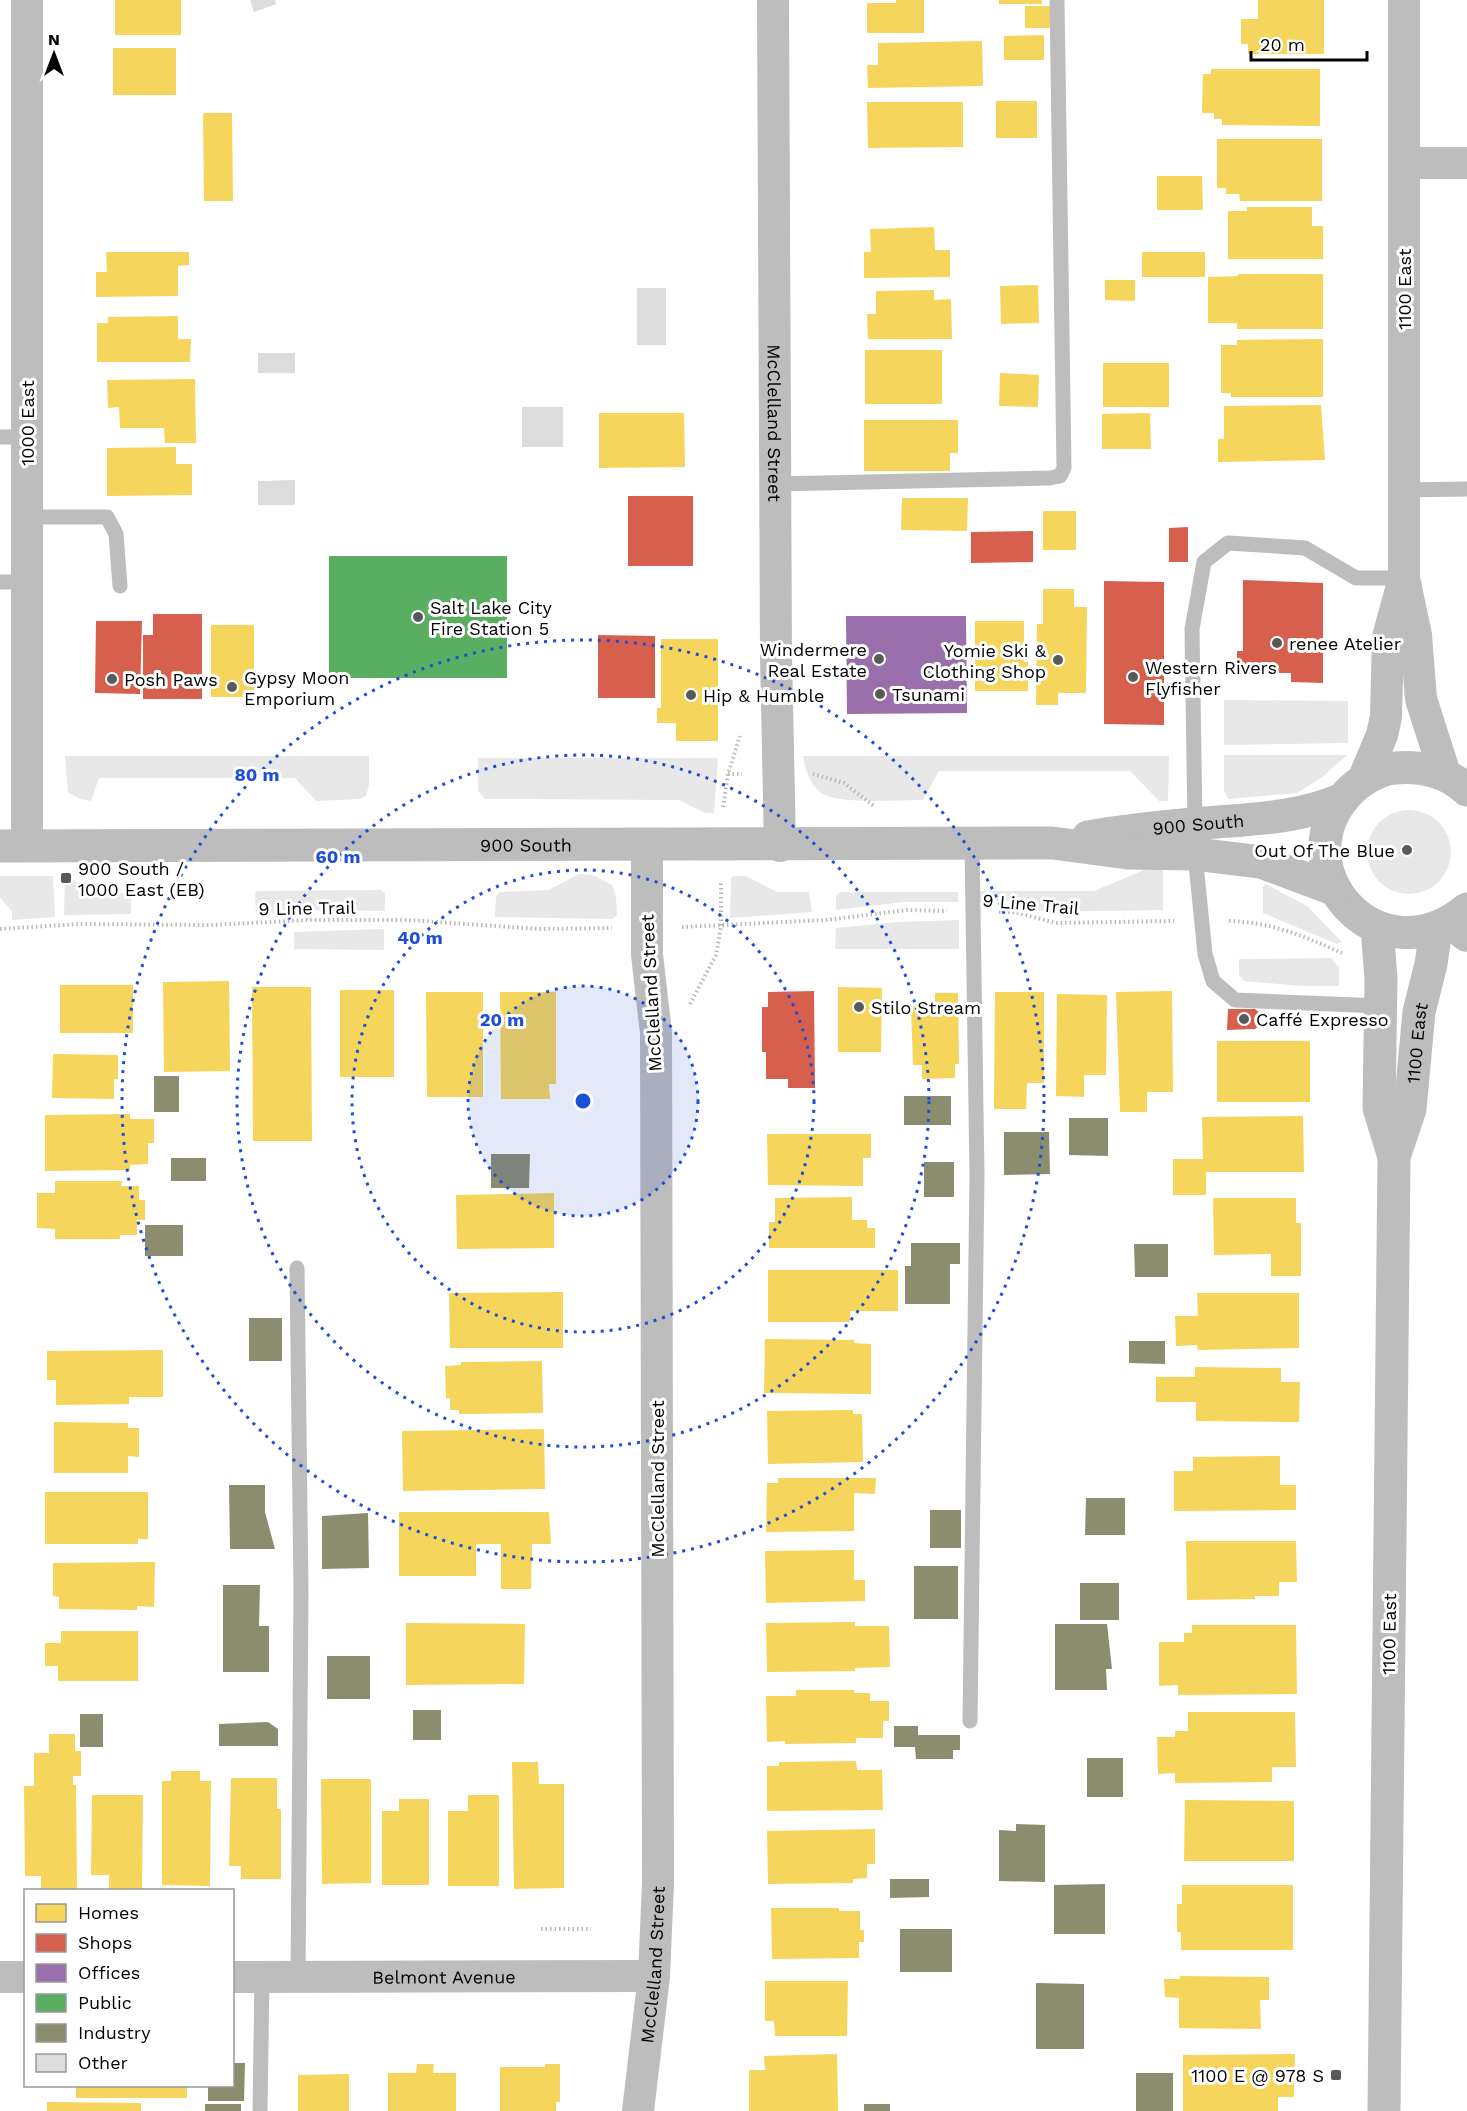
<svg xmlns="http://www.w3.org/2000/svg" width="1467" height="2111" viewBox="0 0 1467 2111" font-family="'Work Sans',sans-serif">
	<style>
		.green { fill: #e8e8e8 }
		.homes { fill: #f6d55c }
		.shops { fill: #d6604d }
		.offices { fill: #9970ab }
		.public { fill: #5aae61 }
		.industry { fill: #8c8c6e }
		.building { fill: #dcdcdc }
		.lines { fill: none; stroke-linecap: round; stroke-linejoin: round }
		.path { stroke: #b8b8b8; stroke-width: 4; stroke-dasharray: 1.5 3; stroke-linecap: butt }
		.service { stroke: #bdbdbd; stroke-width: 15 }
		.minor { stroke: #bdbdbd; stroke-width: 32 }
		.tertiary { stroke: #bdbdbd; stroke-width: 33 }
		.ring { fill: none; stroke: #1d4ed8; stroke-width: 3; stroke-dasharray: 3 6 }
		.poi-dot { fill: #595959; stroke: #fff; stroke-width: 2 }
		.labels { text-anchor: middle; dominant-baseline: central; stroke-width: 6; stroke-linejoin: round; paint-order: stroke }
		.street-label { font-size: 18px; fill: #000; stroke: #fff }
		.poi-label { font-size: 18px; fill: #000; stroke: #fff; text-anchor: start }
		.centre { fill: #1d4ed8; stroke: #fff; stroke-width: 3 }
		.ring-label { font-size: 18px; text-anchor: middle; font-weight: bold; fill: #1d4ed8; stroke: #fff; stroke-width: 6; stroke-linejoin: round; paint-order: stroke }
	</style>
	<rect width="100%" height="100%" fill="#fff"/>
	<!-- green -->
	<path class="green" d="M1224,700L1348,701V743L1224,745Z
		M1224,755H1347L1321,778L1297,793L1228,799L1224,790Z
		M65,756H369V785L366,796L360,799L316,801L295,778H99L91,801L80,799L68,792Z
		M803,756H1169L1168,801H1159L1130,771H939L923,800C900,800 844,804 825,795C811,788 805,771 803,756Z
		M478,758H718L714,813H705L679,800L485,799L478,791Z
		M1367 852a42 42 0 1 1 84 0a42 42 0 1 1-84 0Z
		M1163,869V910L1044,912L1008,901H980V891H1094L1144,870Z
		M579,874L593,875L612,885L616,896L617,915L612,919L495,917L496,896L500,892L549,890Z
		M0,876H53L55,917L12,920V911L0,898Z
		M65,876L72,878L89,892L128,893L131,896V914L64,915Z
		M733,876H746L777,892H809L812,912L730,918L731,878Z
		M1266,884L1307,906L1342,942L1337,944L1263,913V887Z
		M381,890L385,893V911L311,910L256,914L255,894L257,891Z
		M840,892H958V902H904L836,910V895Z
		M959,920V949H835L836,928L898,922Z
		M384,929V950L294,949V932Z
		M1331,958L1339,967V986H1302L1244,981L1239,975V959Z"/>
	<!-- homes -->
	<path class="homes" d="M115,0H181V35H115Z
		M896,0H924V33H867V3H896Z
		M999,0H1042V4H999Z
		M1258,0H1324V54H1248V44H1241V19H1258Z
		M1025,6H1053V28H1025Z
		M1044,35V60H1004V36Z
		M982,41L983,86L868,88L867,65H878V43Z
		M113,48H176V95H113Z
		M1211,69H1320V126L1222,125V119H1214V113H1202L1203,74H1211Z
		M996,101H1037V138H996Z
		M867,102H963V147L868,148Z
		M203,113H232L233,201H204Z
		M1217,139H1322V201H1240L1239,194H1226V188H1217Z
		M1157,176H1202L1203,210H1157Z
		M1247,207H1312V226H1323V259H1228V211H1247Z
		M934,227L935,250H950V277L864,278V252H871L870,229Z
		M106,252H189V265L178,266V296L96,297V272H107Z
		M1142,252H1205V277H1142Z
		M1238,274H1323V329H1237V323H1208V277L1238,276Z
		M1105,280H1135V301L1105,300Z
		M1038,285L1039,323L1001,324L1000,286Z
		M934,290V300L951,299L952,339H868L867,314H876V291Z
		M178,316V339H191L190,362H97V323H108V317Z
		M1323,339V397H1231V393H1221V345H1237V340Z
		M865,350H942V404H865Z
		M1103,363H1169V407H1103Z
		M1000,373L1039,375L1038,407L999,406Z
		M195,379L196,443H165L164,428H120L119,407L108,408L107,380Z
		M1321,405L1325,460L1218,462V439H1224V406Z
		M599,413H684L685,467L599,468Z
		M1150,413L1151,449H1102V414Z
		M864,420H958V453H950V471H864Z
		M176,447V464H192V495L107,496V448Z
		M902,498H968L967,531L901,530Z
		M1043,511H1076V550H1043Z
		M1043,589H1074V607H1087L1086,693H1058V705H1036L1037,624H1043Z
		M975,621H1024V662H1028V691H975Z
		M211,625H254V697H211Z
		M661,639H718V741H676V723H657V708H661Z
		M229,981L230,1071L164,1072L163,982Z
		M60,985H133V1033H60Z
		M252,987H311L312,1141H253Z
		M838,987L882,988L881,1052H838Z
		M340,990H394V1077H340Z
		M1172,991L1173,1092H1147V1112H1120L1116,992Z
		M426,992H483V1097H427Z
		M500,992H556V1084H549L550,1099H501Z
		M995,992H1044V1083H1027L1026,1109H994Z
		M935,993H958L959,1064H955V1078L922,1079V1065H913L911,1007L935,1006Z
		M1057,994L1107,995L1106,1075H1084V1097L1056,1096Z
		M1217,1041H1310V1102H1217Z
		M53,1054L118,1055V1079H114V1099L52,1098Z
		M130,1114V1119H154V1143H148V1164L130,1165V1170L45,1171V1115Z
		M1303,1116L1304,1172H1206V1195H1173V1159H1203L1202,1117Z
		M767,1134H871V1158H863V1186L768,1185Z
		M55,1181H122L121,1186H139V1200H145V1220H137V1235H120V1239H55V1229L37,1228V1193H55Z
		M554,1193V1248L457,1249L456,1195Z
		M852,1197V1220H867V1228H875V1248H769V1222H775V1198Z
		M1213,1198H1296V1223H1301V1276H1271V1254L1214,1255Z
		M768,1270H898V1311H850V1322H768Z
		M563,1292V1348H450L449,1293Z
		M1197,1293H1299V1348L1198,1350L1197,1345L1176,1346L1175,1316H1198Z
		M765,1339L854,1340V1343L871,1344V1394L764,1393Z
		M163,1350V1397H129V1404L56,1405V1380H47V1351Z
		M542,1361L543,1413L459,1414V1410H450V1398H446L445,1366L461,1365V1362Z
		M1195,1367L1281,1368V1382H1300L1299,1422L1196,1421V1402H1156V1377H1195Z
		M853,1410V1414H862L863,1462L768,1464L767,1411Z
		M54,1422L128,1423V1428H139V1457L128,1456V1473H54Z
		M544,1429L545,1489L403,1491L402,1431Z
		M1280,1456V1485H1296V1510L1174,1511V1471H1193V1457Z
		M778,1478H876L875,1494L854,1493V1531L766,1532L767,1483H778Z
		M45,1492H148V1539H138V1544H45Z
		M399,1512H549L551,1544H532L531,1589H501V1544H476V1576H399Z
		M1186,1541H1296L1297,1582H1279V1596H1255V1599L1187,1600Z
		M854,1550V1580H865V1601L766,1603L765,1551Z
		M155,1562L154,1607L137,1606V1610L59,1609V1597L53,1596V1563Z
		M855,1622V1626H889L890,1667L855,1668V1671L767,1672L766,1623Z
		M406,1623L525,1624L524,1684L406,1685Z
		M1192,1625H1296L1297,1694L1178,1695V1685L1159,1686V1642H1184V1633H1192Z
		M61,1631H138V1681H58V1666H45V1643H61Z
		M796,1690H854V1693H870V1701H889V1721H883V1738H856V1743L785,1744V1741L767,1742L766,1696H796Z
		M1188,1712H1295L1296,1767H1272V1782L1175,1783V1773L1158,1774L1157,1737H1175V1731H1188Z
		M49,1734H75V1751H81V1776H73V1785H76L77,1889H41V1876H25L24,1786H34V1753H49Z
		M856,1761L857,1770H882L883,1810L767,1811V1766H779V1762Z
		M512,1762H538L539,1784H564V1888L514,1889Z
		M171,1771H200V1781H211L210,1886L162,1885V1781H171Z
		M231,1778H277V1809H281V1879H241V1866H229Z
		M321,1779H371V1883L322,1884Z
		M92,1795H143L142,1890H109V1875H91Z
		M468,1795H499V1886H448V1811H468Z
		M399,1799H429V1885H382V1811H399Z
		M1185,1800L1294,1801V1861H1184Z
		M875,1829V1864H867V1878L853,1879V1883L768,1884L767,1831Z
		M1182,1885H1293V1950H1181V1932H1177V1904H1182Z
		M771,1908H839V1911H860V1930H864V1942H859V1958L772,1959Z
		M1180,1976L1269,1977V2000H1260L1261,2029L1179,2028V1998L1165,1997L1164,1979H1180Z
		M765,1981H848L847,2036H775L774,2021H765Z
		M837,2054L838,2111H749V2070H765L764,2056Z
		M1295,2054L1294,2097H1278V2111H1183V2055Z
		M417,2064H434L433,2073H456V2111H388V2073H416Z
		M545,2064H560V2102H556V2111H500V2067H545Z
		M349,2074V2111H298V2075Z
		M76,2086H187V2098H76Z
		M47,2102L141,2103V2111H47Z"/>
	<!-- shops -->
	<path class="shops" d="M628,496H693V566H628Z
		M1188,527V562H1169V528Z
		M1033,531V562L971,563V532Z
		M1243,580L1323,583V683L1291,682V673H1237V651H1243Z
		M1104,581L1164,582V725L1104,724Z
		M153,614H202V699H143V635H153Z
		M96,621H142L140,694L95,693Z
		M598,635L655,636V698H598Z
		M814,991L815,1088H788V1079H766V1052H762V1007H768V992Z
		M1228,1009H1255L1260,1013V1025L1255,1029L1227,1030Z"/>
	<!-- offices -->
	<path class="offices" d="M846,616H966L967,713L847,714Z"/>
	<!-- public -->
	<path class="public" d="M329,556H507V678H329Z"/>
	<!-- industry -->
	<path class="industry" d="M154,1076H179V1112H154Z
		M904,1096H951V1125H904Z
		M1069,1118H1108V1156L1069,1155Z
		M1004,1132H1049L1050,1174L1004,1175Z
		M491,1154H530L529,1188H491Z
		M171,1158H206V1181H171Z
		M924,1162H954V1197H924Z
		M145,1225H183V1256H145Z
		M911,1243H960V1264H950V1304H905V1266H911Z
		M1134,1244H1168V1277H1135Z
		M249,1318H282V1361H249Z
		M1129,1341H1165V1364L1129,1363Z
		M229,1485H265V1512L275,1549H230Z
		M1086,1498H1125V1535H1085Z
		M930,1510H961V1548H930Z
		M368,1513L369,1568L322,1569V1516Z
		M914,1566H958V1619H914Z
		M1080,1583H1119V1620H1080Z
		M223,1585H260L259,1626H269V1672H223Z
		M1055,1624H1107L1112,1669H1106L1107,1690H1055Z
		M327,1656H370V1699H327Z
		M413,1710H441V1740H413Z
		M80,1714H103V1747H80Z
		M268,1722L278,1729V1746H219V1724Z
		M894,1726H918V1735H960V1750H953V1759H916L915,1747H894Z
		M1087,1758H1123V1797H1087Z
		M1016,1824L1045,1825V1882L999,1881V1830L1016,1831Z
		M890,1879H929V1897L890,1898Z
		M1105,1884V1934H1054V1885Z
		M900,1929H952V1972H900Z
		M1036,1983L1084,1984V2049H1036Z
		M232,2063H245L244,2101H208V2086H232Z
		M1136,2073H1173V2111H1136Z
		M205,2104H241V2111H205Z
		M864,2104H890V2111H864Z"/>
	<!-- building -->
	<path class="building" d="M250,0H275L276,4L254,12Z
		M637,288H666V345H637Z
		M258,353H295V373H258Z
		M522,407H563V447H522Z
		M295,480V505H258V481Z"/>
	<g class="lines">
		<!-- path -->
		<path class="path" d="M728,774H742
			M813,774L844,783L874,806
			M723,807L728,774L740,736
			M999,912H1014L1056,923L1174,921
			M1229,921C1271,922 1304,936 1342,953
			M682,927L826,920L907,910L947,911
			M0,929L79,924L211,925L309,920H408L539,929L612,928
			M690,1004L716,955L721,927V881
			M541,1929H591"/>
		<!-- service -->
		<path class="service" d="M0,437H27
			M775,484L1050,478L1060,476L1064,468L1057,0
			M1404,490L1467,489
			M28,517H107L116,534L120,586
			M0,582H27
			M1195,824L1192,629L1204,562L1228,543L1305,548L1356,578H1404
			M1195,854L1205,954L1213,981L1235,1000L1380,1006
			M297,1268L301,1592L298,1977
			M970,1721L977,1175L972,844
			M260,2111L262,1977"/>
		<!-- minor -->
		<g class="minor">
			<path id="s1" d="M773,0L776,656L780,846"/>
			<path d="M1404,0V578L1416,635L1421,699L1445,774"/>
			<path d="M1404,163H1467"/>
			<path d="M1363,780L1382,735L1386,717L1388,637L1403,582"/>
			<path d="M27,846V0"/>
			<path d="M1450,923L1467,936"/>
			<path d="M0,1977H26"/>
			<path id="s2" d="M232,1977L654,1976"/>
			<path id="s3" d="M638,2111L654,1976L658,1883L656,1033L647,955V846"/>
		</g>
		<!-- tertiary -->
		<g class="tertiary">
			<path d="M1467,790C1446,771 1422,766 1395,768C1378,769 1358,782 1347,794C1280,869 1378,982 1467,909"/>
			<path id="s4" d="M1088,837C1123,831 1158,827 1193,824C1245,819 1294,820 1343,799"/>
			<path id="s5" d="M0,846L1052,843L1128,853L1195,854L1261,862L1336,890"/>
			<path d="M1377,927L1381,979L1379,1108L1394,1157L1384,2111"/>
			<path id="s6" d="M1394,1157L1410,1109L1419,1012L1431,964L1436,929"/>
		</g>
	</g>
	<!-- distance rings -->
	<circle cx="583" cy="1101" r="115" fill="#1d4ed8" fill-opacity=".12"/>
	<g class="ring">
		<circle cx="583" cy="1101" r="115"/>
		<circle cx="583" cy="1101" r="231"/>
		<circle cx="583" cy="1101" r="346"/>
		<circle cx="583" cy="1101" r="461"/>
	</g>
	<!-- markers -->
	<g class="poi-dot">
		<circle cx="418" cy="617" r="6"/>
		<circle cx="1277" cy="643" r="6"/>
		<circle cx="879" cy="659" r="6"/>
		<circle cx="1058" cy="660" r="6"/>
		<circle cx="1133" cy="677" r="6"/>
		<circle cx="112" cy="679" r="6"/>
		<circle cx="232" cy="687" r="6"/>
		<circle cx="880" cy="694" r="6"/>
		<circle cx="691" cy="695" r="6"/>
		<circle cx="1407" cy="850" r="6"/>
		<rect x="60" y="872" width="12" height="12" rx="3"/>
		<circle cx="859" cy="1007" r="6"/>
		<circle cx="1244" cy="1019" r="6"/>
		<rect x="1330" y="2069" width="12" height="12" rx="3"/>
	</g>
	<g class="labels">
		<!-- street labels -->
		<g class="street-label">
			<text transform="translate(1404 289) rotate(-90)">1100 East</text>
			<text transform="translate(27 423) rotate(-90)">1000 East</text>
			<text stroke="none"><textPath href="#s1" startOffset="423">McClelland Street</textPath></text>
			<text stroke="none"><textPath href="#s4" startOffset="111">900 South</textPath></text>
			<text stroke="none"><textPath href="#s5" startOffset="526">900 South</textPath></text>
			<text transform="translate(1031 904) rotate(5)">9 Line Trail</text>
			<text transform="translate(307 908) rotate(-1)">9 Line Trail</text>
			<text transform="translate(651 993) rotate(-93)">McClelland Street</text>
			<text stroke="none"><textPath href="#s6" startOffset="117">1100 East</textPath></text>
			<text transform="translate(657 1479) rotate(-90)">McClelland Street</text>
			<text transform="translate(1389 1634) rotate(-89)">1100 East</text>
			<text stroke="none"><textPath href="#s3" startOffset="147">McClelland Street</textPath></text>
			<text stroke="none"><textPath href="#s2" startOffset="212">Belmont Avenue</textPath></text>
		</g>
		<!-- poi labels -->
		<g class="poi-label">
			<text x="430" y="607">Salt Lake City<tspan x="430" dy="21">Fire Station 5</tspan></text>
			<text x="1289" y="643">renee Atelier</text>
			<text x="867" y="649" text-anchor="end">Windermere<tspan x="867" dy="21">Real Estate</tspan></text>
			<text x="1046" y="650" text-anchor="end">Yomie Ski &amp;<tspan x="1046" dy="21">Clothing Shop</tspan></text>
			<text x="1145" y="667">Western Rivers<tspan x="1145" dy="21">Flyfisher</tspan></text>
			<text x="244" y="677">Gypsy Moon<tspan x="244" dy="21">Emporium</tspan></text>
			<text x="124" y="679">Posh Paws</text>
			<text x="892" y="694">Tsunami</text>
			<text x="703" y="695">Hip &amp; Humble</text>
			<text x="1395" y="850" text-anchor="end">Out Of The Blue</text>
			<text x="78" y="868">900 South /<tspan x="78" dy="21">1000 East (EB)</tspan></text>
			<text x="871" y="1007">Stilo Stream</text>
			<text x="1256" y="1019">Caffé Expresso</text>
			<text x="1324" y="2075" text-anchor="end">1100 E @ 978 S</text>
		</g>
	</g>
	<circle cx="583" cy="1101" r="9" class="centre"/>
	<g class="ring-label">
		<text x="257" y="781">80 m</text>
		<text x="338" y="863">60 m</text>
		<text x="420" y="944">40 m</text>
		<text x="502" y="1026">20 m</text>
	</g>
	<!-- legend -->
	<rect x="24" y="1889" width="210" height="198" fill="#ffffff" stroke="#999999" stroke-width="1.5"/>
	<rect x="36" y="1904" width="30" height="18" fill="#f6d55c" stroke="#999999" stroke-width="1.5"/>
	<text x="78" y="1919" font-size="18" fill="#000000">Homes</text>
	<rect x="36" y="1934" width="30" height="18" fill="#d6604d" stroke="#999999" stroke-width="1.5"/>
	<text x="78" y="1949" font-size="18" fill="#000000">Shops</text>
	<rect x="36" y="1964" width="30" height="18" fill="#9970ab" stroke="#999999" stroke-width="1.5"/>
	<text x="78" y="1979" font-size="18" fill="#000000">Offices</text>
	<rect x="36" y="1994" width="30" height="18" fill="#5aae61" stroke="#999999" stroke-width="1.5"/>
	<text x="78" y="2009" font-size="18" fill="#000000">Public</text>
	<rect x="36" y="2024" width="30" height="18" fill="#8c8c6e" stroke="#999999" stroke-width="1.5"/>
	<text x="78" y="2039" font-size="18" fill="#000000">Industry</text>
	<rect x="36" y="2054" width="30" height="18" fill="#dcdcdc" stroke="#999999" stroke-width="1.5"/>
	<text x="78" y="2069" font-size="18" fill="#000000">Other</text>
	<!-- north arrow -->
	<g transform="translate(54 54)" stroke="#ffffff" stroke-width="4.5" paint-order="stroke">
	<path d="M0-4.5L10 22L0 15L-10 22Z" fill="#000000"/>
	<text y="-9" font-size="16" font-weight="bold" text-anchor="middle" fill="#000000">N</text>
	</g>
	<!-- scale -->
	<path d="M1251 51v9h116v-9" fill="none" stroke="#000000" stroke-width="3"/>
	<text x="1260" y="51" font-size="18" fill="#000000" stroke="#ffffff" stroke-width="4.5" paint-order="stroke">20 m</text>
</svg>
